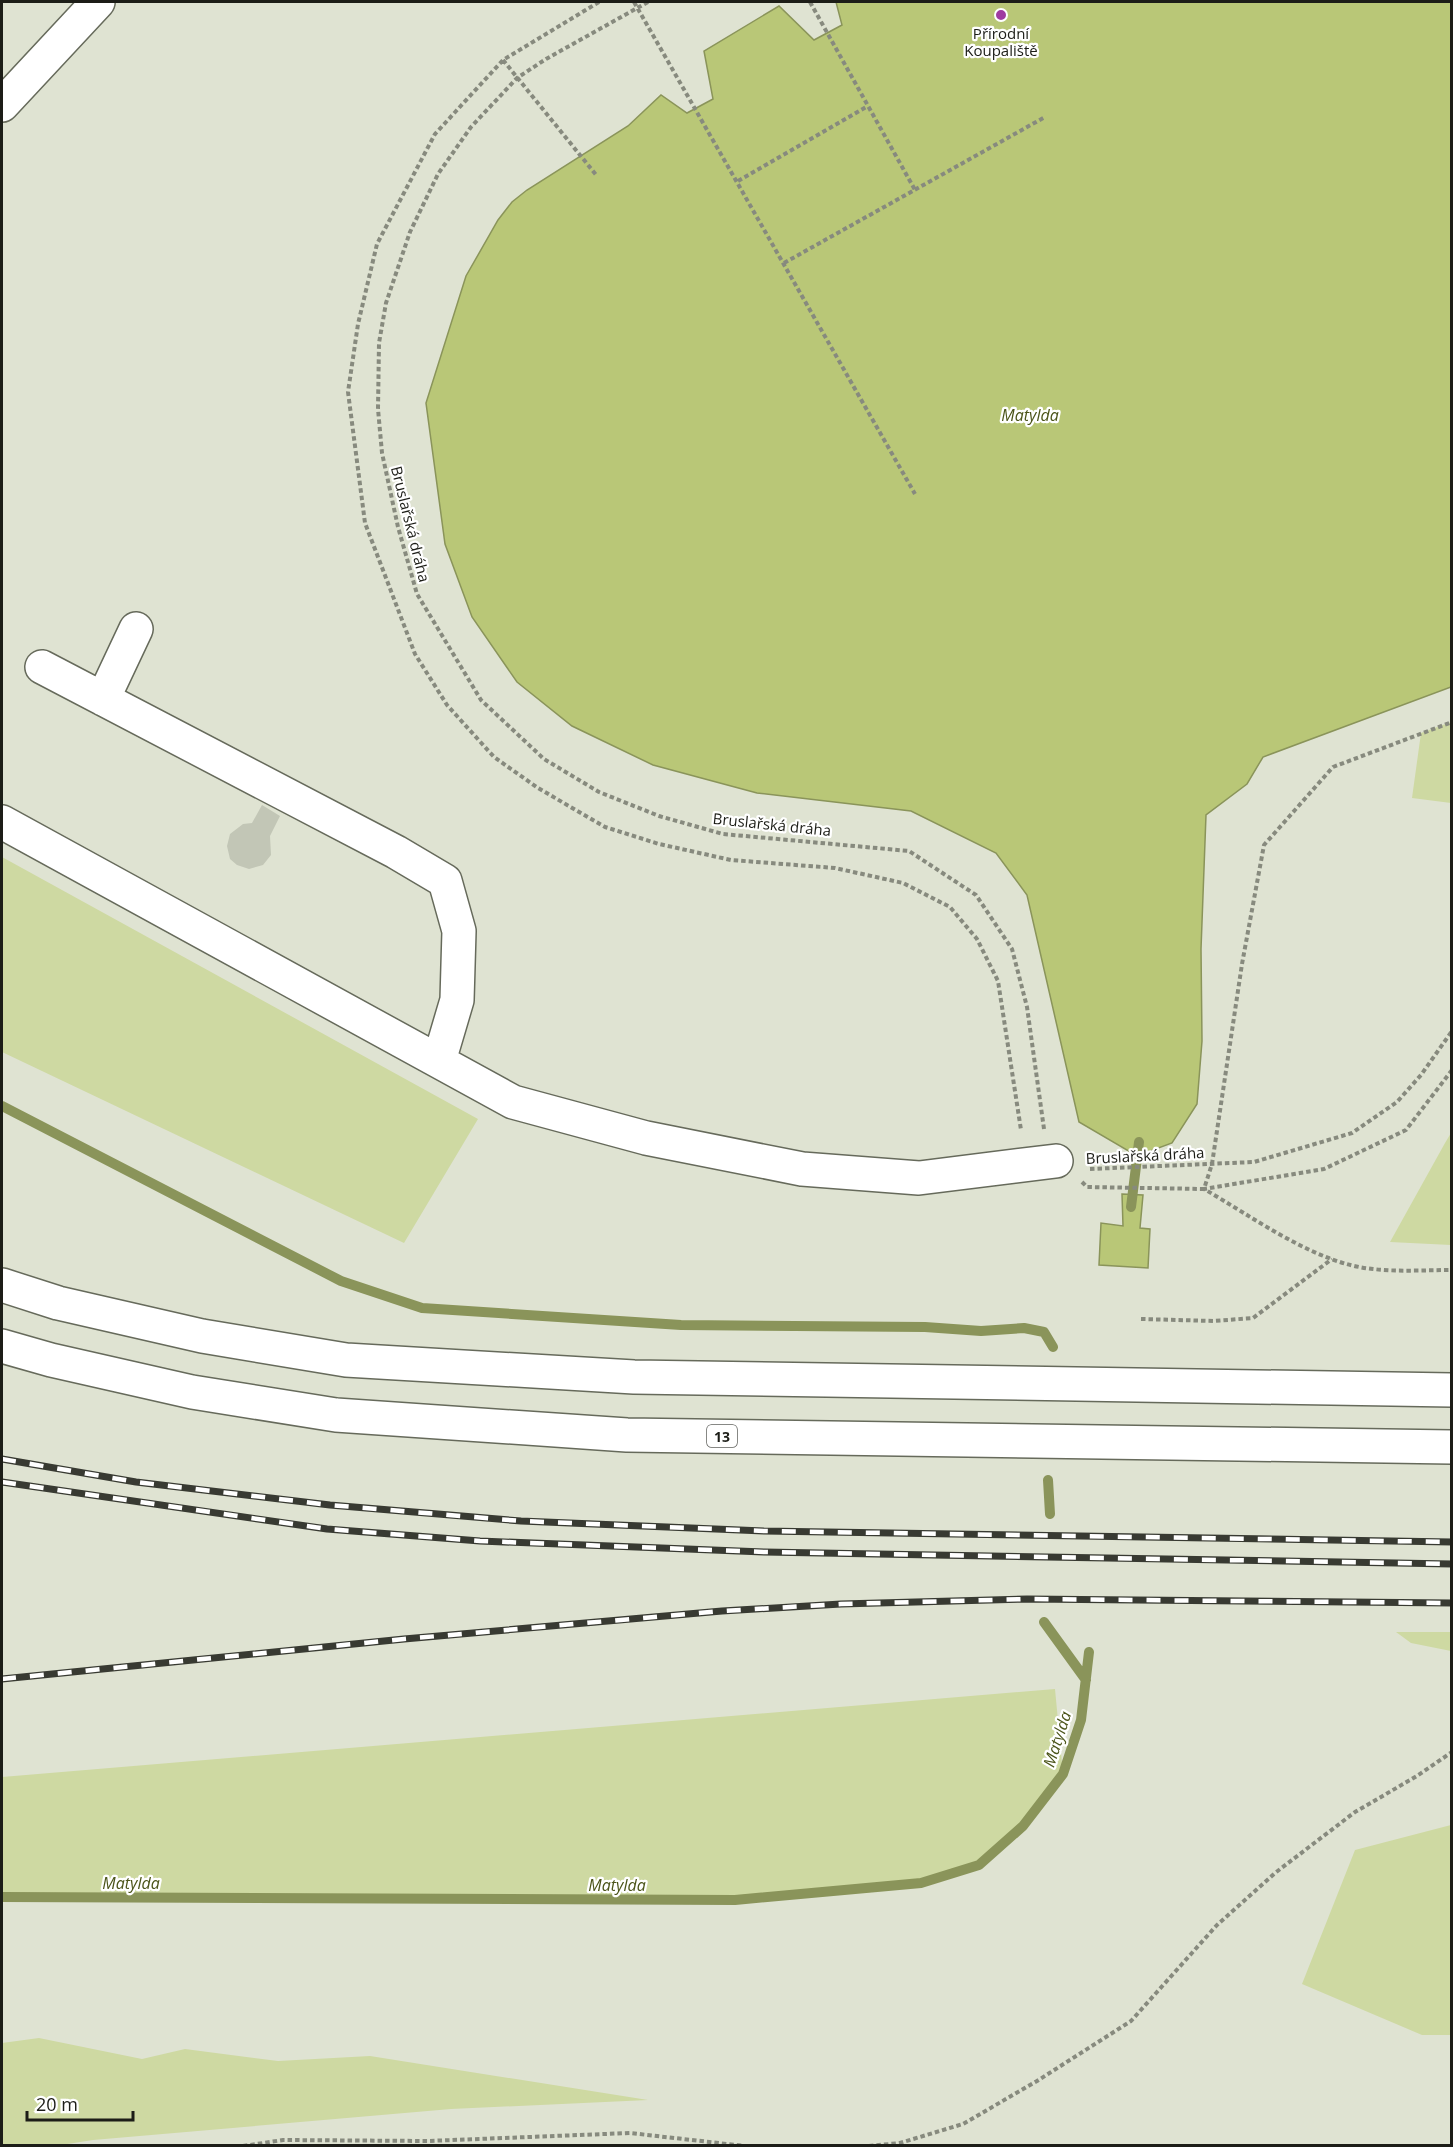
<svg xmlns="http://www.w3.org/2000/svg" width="1453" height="2147" viewBox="0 0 1453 2147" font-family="'Open Sans',sans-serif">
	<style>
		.green { fill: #ced9a2 }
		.water { fill: #b9c777; stroke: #8a945a; stroke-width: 1.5 }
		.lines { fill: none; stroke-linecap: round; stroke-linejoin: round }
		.stream { stroke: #8a945a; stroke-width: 10 }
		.building { fill: #c2c6b6 }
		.minor-casing { stroke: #666a5b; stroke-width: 36 }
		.highway-casing { stroke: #666a5b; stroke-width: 36 }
		.path { stroke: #878a7e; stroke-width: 4; stroke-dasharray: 4.5 3; stroke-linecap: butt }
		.minor { stroke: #fff; stroke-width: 33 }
		.highway { stroke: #fff; stroke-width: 33 }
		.rail-casing { stroke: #383a32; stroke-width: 7 }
		.rail { stroke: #fff; stroke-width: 4.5; stroke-dasharray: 14; stroke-linecap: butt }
		.poi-dot { fill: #9f3ba1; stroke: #fff; stroke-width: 2 }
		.labels { text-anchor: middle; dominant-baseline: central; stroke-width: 4.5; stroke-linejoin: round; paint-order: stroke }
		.shield { fill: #fff; stroke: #60615d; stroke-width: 1.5 }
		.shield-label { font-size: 14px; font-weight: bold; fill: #1c1d17 }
		.poi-label { font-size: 15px; fill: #1c1d17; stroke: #fff }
		.street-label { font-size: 15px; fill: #1c1d17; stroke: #fff }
		.water-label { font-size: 16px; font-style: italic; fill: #4b5419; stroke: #fff }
	</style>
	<rect width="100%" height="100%" fill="#dfe3d2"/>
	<!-- green -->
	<path class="green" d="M1451,722V803L1412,798L1421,733Z
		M2,857L478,1119L404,1243L2,1052Z
		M1451,1133V1245L1390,1242L1445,1143Z
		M1396,1632H1451V1651L1411,1643Z
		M1055,1689L1063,1774L1023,1826L979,1865L906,1884L735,1900L2,1897V1777Z
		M1451,1825V2035H1422L1302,1984L1355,1850Z
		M39,2038L142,2059L185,2049L278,2061L370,2056L648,2100L451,2109L93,2140L61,2145H2V2043Z"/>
	<!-- water -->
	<path class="water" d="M836,2H1451V687L1263,757L1247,784L1206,815L1201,949L1202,1041L1197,1104L1172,1143L1137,1156L1079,1122L1027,895L996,853L911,811L757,793L653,765L572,726L517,682L472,617L445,544L426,403L466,276L498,220L512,202L527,190L628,126L661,95L687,113L713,99L704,51L779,6L814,40L842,25Z
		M1122,1194L1143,1195L1140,1228L1150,1229L1148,1268L1099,1265L1101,1223L1123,1226Z"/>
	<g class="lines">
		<!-- stream -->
		<path class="stream" d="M2,1106L341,1281L422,1308L681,1325L925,1327L981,1331L1024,1328L1044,1332L1053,1347
			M1131,1207L1139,1142
			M1048,1480L1050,1514
			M1044,1622L1086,1680
			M2,1897L735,1900L921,1883L979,1865L1023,1826L1063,1774L1081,1720L1089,1652"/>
	</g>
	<!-- building -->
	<path class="building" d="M262,805L280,816L270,836L271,855L263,865L249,869L237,865L230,859L227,846L230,834L243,824L252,823Z"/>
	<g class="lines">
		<!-- minor casing -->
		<g class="minor-casing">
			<path id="minor" d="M2,105L98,2
				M42,667L396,852L445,881L459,931L457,1000L439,1061
				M103,699L136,629
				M2,822L513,1102L646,1138L802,1169L919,1178L1056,1161"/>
		</g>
		<!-- highway casing -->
		<g class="highway-casing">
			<path id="highway" d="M2,1285L58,1303L202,1336L346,1360L634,1377L1452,1390
				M2,1346L51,1360L192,1392L336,1415L627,1435L1452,1447"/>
		</g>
		<!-- path -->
		<path class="path" d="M599,2L503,60L435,134L377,244L358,324L348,392L365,523L415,654L447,705L494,757L538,788L605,827L659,844L731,860L835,868L903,883L950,907L977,939L998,981L1021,1130
			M634,2L915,494
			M648,2L546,59L517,78L471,127L438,174L410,232L386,303L379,343L378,409L382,453L398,527L417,594L481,700L544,759L599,792L659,816L723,834L909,851L976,895L1012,949L1027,1007L1044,1129
			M810,2L915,190
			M503,60L597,176
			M738,181L868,106
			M784,263L1045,117
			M1452,1070L1406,1130L1324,1169L1204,1189C1253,1217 1316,1264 1373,1269C1399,1272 1426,1270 1452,1270
			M1090,1169L1254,1162L1352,1133L1397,1102L1421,1075L1452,1031
			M1082,1182L1087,1187L1204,1189L1212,1164L1242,964L1264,845L1333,767L1452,722
			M1141,1319L1214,1321L1253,1318L1332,1259
			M243,2146L283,2140L428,2141L630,2133L745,2146
			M869,2146L900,2143L963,2124L1037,2081L1131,2021L1217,1925L1275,1873L1355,1812L1417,1776L1452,1752"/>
		<!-- minor -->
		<use href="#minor" class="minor"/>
		<!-- highway -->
		<use href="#highway" class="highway"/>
		<!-- rail casing -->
		<g class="rail-casing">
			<path id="rail" d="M2,1459L136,1482L330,1505L521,1521L764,1531L1452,1542
				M2,1482L327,1529L480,1541L764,1552L1452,1564
				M2,1679L404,1639L722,1611L841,1604L1027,1599L1452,1603"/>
		</g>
		<!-- rail -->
		<use href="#rail" class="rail"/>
	</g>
	<!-- markers -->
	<circle class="poi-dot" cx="1001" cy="15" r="6"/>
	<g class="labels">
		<!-- shield labels -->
		<rect class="shield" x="707" y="1425" width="30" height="22" rx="4.5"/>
		<g class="shield-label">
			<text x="722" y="1436">13</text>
		</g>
		<!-- poi labels -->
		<g class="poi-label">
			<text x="1001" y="33">Přírodní<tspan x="1001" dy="17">Koupaliště</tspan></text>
		</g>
		<!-- street labels -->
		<g class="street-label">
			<text transform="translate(411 524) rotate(76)">Bruslařská dráha</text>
			<text transform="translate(772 824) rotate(6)">Bruslařská dráha</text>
			<text transform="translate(1145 1155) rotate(-3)">Bruslařská dráha</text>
		</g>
		<!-- water labels -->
		<g class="water-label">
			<text x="1030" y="415">Matylda</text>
			<text transform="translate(1057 1739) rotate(-72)">Matylda</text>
			<text x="131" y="1883">Matylda</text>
			<text x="617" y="1885">Matylda</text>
		</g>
	</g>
	<!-- border -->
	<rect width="1453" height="2147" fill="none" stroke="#1c1d17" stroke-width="6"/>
	<!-- scale -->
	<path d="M27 2111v9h106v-9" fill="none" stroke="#1c1d17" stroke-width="3"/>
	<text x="36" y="2111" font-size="18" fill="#1c1d17" stroke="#ffffff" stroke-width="4.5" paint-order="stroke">20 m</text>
</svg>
